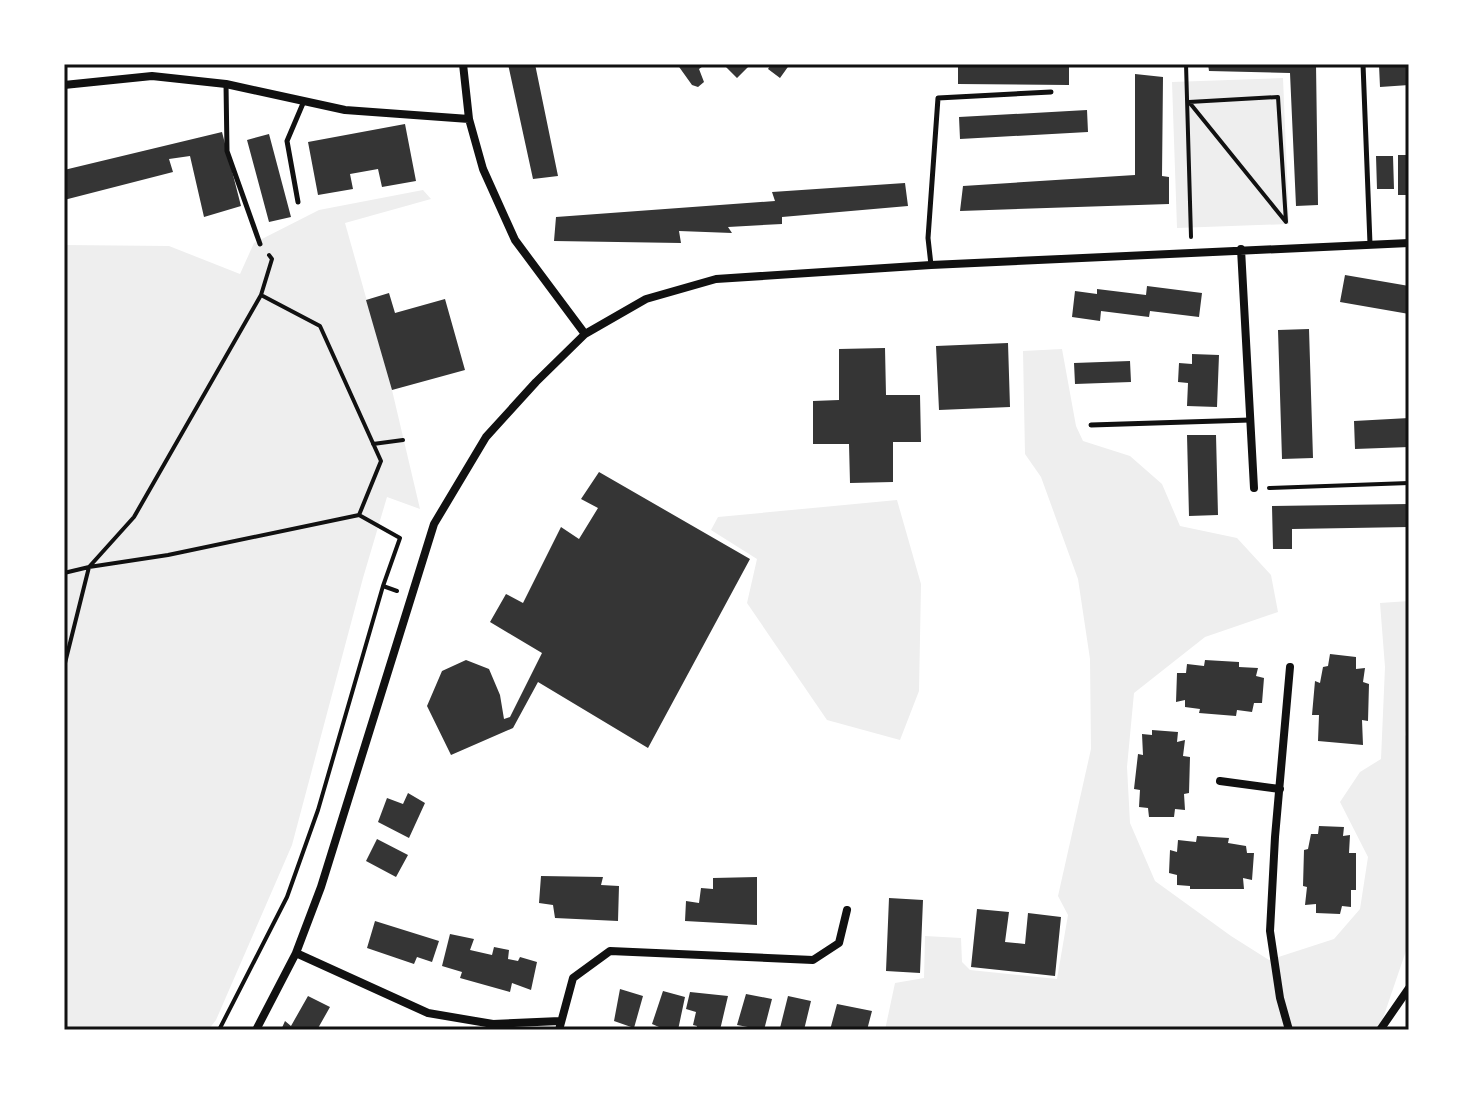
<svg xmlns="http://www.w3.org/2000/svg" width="1473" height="1094" viewBox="0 0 1473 1094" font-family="'DejaVu Sans',sans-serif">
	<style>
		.green { fill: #eee }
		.building { fill: #353535 }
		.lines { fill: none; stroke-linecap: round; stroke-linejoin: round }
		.path { stroke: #111; stroke-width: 4 }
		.service { stroke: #111; stroke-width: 5 }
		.minor { stroke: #111; stroke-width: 8 }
		.neatline { fill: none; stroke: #111; stroke-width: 3 }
	</style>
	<rect width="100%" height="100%" fill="#fff"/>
	<!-- green -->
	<path class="green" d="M1283,78L1289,224L1177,228L1172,82Z
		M423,190L431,199L345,223L392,390L420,509L387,497L363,578L292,845L216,1020L208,1030H64V245L169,246L240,274L254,243L319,210Z
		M1062,349L1076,426L1083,441L1130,456L1162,484L1180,526L1237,538L1271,575L1278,612L1205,637L1134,693L1127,767L1130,823L1155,881L1231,936L1269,960L1334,939L1360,909L1368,857L1340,802L1360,772L1381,759L1385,667L1380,603L1409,601V714L1405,735L1409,739V942L1379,1030H885L895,983L924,978L925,936L961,938L962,962L970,970L1057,979L1068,915L1058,896L1091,749L1090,659L1078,579L1041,477L1025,454L1023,351Z
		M897,500L921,584L919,691L900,740L827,720L747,603L757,559L711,530L718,517Z"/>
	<!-- building -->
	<path class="building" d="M508,64H535L558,176L533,179Z
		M677,64H706L699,69L704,82L698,87L692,85Z
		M723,64H751L737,78Z
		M771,64H790L780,78L768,69Z
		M958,64H1069V85L958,84Z
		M1208,64H1316L1318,205L1296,206L1290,73L1209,71Z
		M1409,64V85L1380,87L1379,65Z
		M1135,74L1163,77L1162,176L1169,177V204L960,211L963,186L1135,175Z
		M1087,110L1088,132L960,139L959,117Z
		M405,124L416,181L382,187L378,169L350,174L353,189L318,195L308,142Z
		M222,132L241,206L204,217L190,156L169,159L173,172L64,200V170Z
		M269,134L291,217L269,222L247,140Z
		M1398,155H1409V195H1398Z
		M1376,156H1393L1394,189H1377Z
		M905,183L908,206L782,217V224L728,227L732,233L679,231L681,243L554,241L556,217L775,201L772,192Z
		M1345,275L1409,286V314L1340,302Z
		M1147,286L1202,293L1199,317L1150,311L1149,317L1101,311L1100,321L1072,317L1075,291L1097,294V289L1146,295Z
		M389,293L395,313L445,299L465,370L392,390L366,300Z
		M1309,329L1313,458L1282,459L1278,330Z
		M1008,343L1010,407L939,410L936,346Z
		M885,348L886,395H920L921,442H893V482L850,483L849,444H813V401L839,400V349Z
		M1192,354L1219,355L1217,407L1187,406L1188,383L1178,382L1179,363L1192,364Z
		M1130,361L1131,382L1075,384L1074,363Z
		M1409,418V447L1355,449L1354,421Z
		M1187,435H1216L1218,515L1189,516Z
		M599,472L750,559L648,748L538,682L513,728L451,755L427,706L442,671L466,660L489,669L500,695L504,719L510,717L542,653L490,622L506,594L523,603L561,527L579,539L598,508L581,499Z
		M1409,504V527L1292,529V549H1273L1272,506Z
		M1330,654L1356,657V669L1365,668L1363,682L1369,684L1368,721L1362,720L1363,745L1318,741L1319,715H1312L1315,681L1320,683L1323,667L1328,666Z
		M1205,660L1239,662V667L1258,668L1256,676L1264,678L1262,703H1254L1252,712L1237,710L1236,716L1199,713L1200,709L1185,707V700L1176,702L1177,673H1186L1187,664L1204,666Z
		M1152,730L1178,732L1177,742L1185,740L1183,756L1190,757L1189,793L1184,794L1185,810L1175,809L1174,817H1149L1148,808L1139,807L1140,790L1134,789L1138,754L1143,755L1142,734L1152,735Z
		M408,793L425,803L409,838L378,822L387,798L403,804Z
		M1319,826L1344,827L1343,836L1350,835L1349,853H1356V890H1351V907L1342,906L1340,914L1316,913V904L1305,905L1307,887L1303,886L1304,850L1308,849L1311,834H1318Z
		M1197,836L1229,838L1228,843L1246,846L1247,853H1254L1252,880L1243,878L1244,889H1190V886L1177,885V875L1169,873L1170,850L1177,852L1178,840L1196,842Z
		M377,839L408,855L396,877L366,861Z
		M541,876L603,877L601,885L619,886L618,921L555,918L553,905L539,903Z
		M757,877V925L685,921L686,901L699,903L701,888L713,889V878Z
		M889,898L923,900L920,973L886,971Z
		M977,909L1009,912L1005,942L1025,944L1028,913L1061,917L1055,976L971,967Z
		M375,921L439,941L432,962L417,957L414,964L367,948Z
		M450,934L474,939L470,950L492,955L494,947L509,950L508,959L518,961L520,957L537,962L531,990L512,983L510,992L460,978L462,972L442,966Z
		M620,989L643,996L634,1028L614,1021Z
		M663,991L685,997L678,1030H666L652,1024Z
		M690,992L728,996L720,1030H696L697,1026L693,1025L696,1012L686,1009Z
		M746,994L772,999L764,1030L737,1025Z
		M308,996L330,1007L317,1030H281L285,1021L291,1026Z
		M788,996L811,1001L804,1030L780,1028Z
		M837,1004L872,1011L867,1030H830Z"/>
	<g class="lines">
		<!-- path -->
		<path class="path" d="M1186,64L1191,237
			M1278,97L1286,222L1189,102Z
			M261,295L320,326L381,461L359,515
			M373,444L403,440
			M1269,488L1409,483
			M64,573L89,567L168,555L359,515L400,538L383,586L397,591
			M64,667L89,567L134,517L261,295L272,259L269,255
			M219,1030L287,897L318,810L383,586"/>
		<!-- service -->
		<path class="service" d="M1363,64L1370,244
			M226,84L227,151L260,244
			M298,202L287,141L304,101
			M931,265L928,238L938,98L1051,92
			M1091,425L1250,420"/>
		<!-- minor -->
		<path class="minor" d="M463,64L469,119L483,169L515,240L585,334
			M64,85L152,76L226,84L345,110L469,119
			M1241,249L1254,488
			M1220,781L1280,789
			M296,953L428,1013L493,1024L560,1021
			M256,1030L296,953L321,887L434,524L486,437L536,382L585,334L646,299L716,279L931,265L1409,243
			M559,1030L573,978L610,951L813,960L839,943L847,910
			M1289,1030L1280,998L1270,931L1275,837L1290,667
			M1380,1030L1409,988"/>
	</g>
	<!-- border -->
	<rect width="1473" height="1094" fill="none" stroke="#ffffff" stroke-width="132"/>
	<rect x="66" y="66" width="1341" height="962" class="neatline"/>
</svg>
